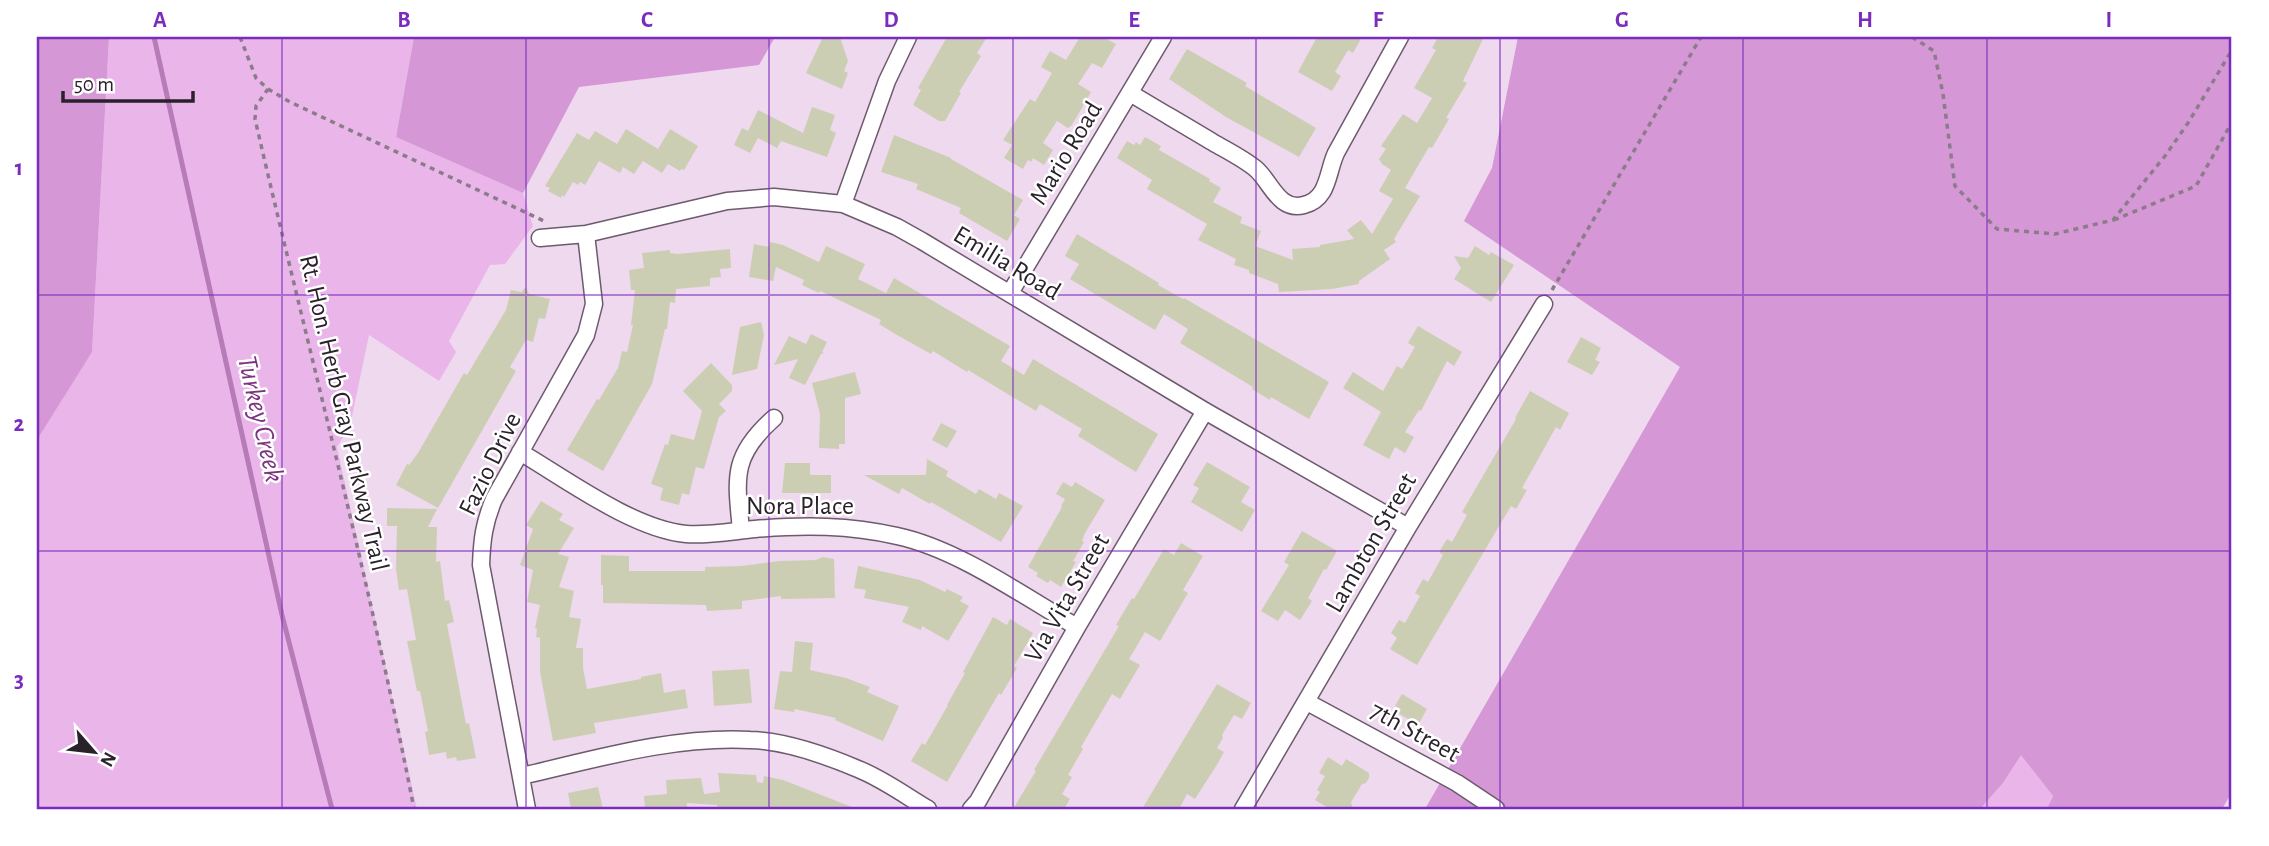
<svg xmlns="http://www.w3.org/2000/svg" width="2269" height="846" viewBox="0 0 2269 846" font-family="'Alegreya Sans',sans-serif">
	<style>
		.green { fill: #eab6ea }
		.forest { fill: #d597d5 }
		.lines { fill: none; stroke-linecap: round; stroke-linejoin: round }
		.stream { stroke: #b77bb7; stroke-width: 5 }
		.building { fill: #ccceb3 }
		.minor-casing { stroke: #6d5a6d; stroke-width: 19 }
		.path { stroke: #8b7c8a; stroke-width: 3.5; stroke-dasharray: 5 5; stroke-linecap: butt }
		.minor { stroke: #fff; stroke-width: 16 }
		.grid { fill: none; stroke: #7b2cbf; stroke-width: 2; stroke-opacity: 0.55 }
		.labels { text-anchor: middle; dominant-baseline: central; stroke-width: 5; stroke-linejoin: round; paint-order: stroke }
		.street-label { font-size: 26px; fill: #2a222a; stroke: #fff }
		.water-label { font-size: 28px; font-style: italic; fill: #7c337f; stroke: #fff }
		.neatline { fill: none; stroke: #7b2cbf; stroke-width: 2.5 }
		.grid-label { font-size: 23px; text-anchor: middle; font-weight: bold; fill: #7b2cbf }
	</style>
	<rect width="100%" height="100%" fill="#efd9ee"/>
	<!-- green -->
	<path class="green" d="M109,37H414L396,137L523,193L533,226L505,264L490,265L449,341L456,352L439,381L369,335L350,426L337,447L417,809H37V440L92,351Z
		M2021,754L2053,796L2047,809H1980L2003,783Z"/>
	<!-- forest -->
	<path class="forest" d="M37,37H109L92,352L37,440Z
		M414,37H775L759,65L579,87L523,193L396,137Z
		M1518,37H2232V792L2222,809H2047L2053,796L2021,755L2003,783L1980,809H1425L1680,367L1464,221L1492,168Z"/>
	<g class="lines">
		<!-- stream -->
		<path class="stream" d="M154,37L282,615L332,809"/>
	</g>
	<!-- building -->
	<path class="building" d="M823,37H840L848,61L844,71L848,73L842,89L806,73Z
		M947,37H987L977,53L981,56L959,92L961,93L945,121H939L913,105L921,90L918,88Z
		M1080,37H1103L1116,44L1102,68L1092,63L1078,84L1091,92L1072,125L1068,128L1057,121L1043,143L1053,150L1044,165L1033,158L1031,162L1028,160L1023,169L1004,158L1012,145L1003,140L1030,99L1035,102L1052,73L1041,67L1050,51L1066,60Z
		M1317,37H1362L1353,53L1348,50L1335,72L1341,76L1332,91L1298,72Z
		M1438,37H1484L1463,81L1467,83L1446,118L1449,119L1432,148L1429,147L1405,188L1420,196L1394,239L1396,242L1384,250L1390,259L1359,281V284L1332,289L1279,292L1278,284L1249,273V270L1234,265L1236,259L1198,240L1207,224L1147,189L1152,180L1117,158L1127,141L1134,145L1136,142L1140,145L1145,137L1161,146L1159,150L1210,179L1209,181L1221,188L1213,202L1242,217L1240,223L1261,231L1255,246L1293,260L1292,249L1320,247V245L1354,239L1347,230L1361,220L1372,234L1393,199L1379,191L1391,170L1382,164L1379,159L1386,149L1381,146L1403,114L1417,123L1432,98L1414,88L1436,50L1432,48Z
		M1187,49L1247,83L1245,86L1316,128L1299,157L1226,117L1169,79Z
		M812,107L835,115L830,130L836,133L827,157L781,141L777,148L758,138L750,153L734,145L742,128L748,131L758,110L803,133Z
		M626,129L658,149L670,129L698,146L684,170L681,169L680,171L668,164L662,173L643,161L634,174L623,167L620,173L599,161L585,185L580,182L578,185L573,182L564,197L562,195L561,198L548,191L550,188L545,186L577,133L589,140L595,131L617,144Z
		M894,135L951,158V159L1023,200L1014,215L1020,219L1007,241L959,213L961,208L916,189L918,184L881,172Z
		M1077,234L1159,283L1158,285L1183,299L1184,298L1329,382L1309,419L1271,397L1270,400L1252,389L1253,387L1180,343L1188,329L1164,314L1155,330L1070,279L1079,264L1065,256Z
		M770,242L783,245L819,262L826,246L865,264L858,279L886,293L894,278L1010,346L1001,361L1024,375L1033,359L1158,434L1136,472L1078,436L1082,429L1040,404L1036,411L968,370L967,372L933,351L931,354L897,335L879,324L881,320L820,291L819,293L802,285L804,280L776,267L773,281L749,277L754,244L769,247Z
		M1475,246L1489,255L1491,252L1514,265L1491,302L1454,279L1461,268L1454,256L1468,258Z
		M730,249L731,268L720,269L721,277L710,278V286L676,289L675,303L670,302L667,329H665L652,384L603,471L567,450L597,399L599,400L618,368L622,351L627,352L633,325H631L635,290H631L629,270L644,268L642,253L670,250V253L677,254Z
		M526,287L529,294L550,299L545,319L539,318L533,342L526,340L510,367L516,371L438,508L396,485L407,464L409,465L418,453L464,373L467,375L506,310L511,290L521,292Z
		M761,322L764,335L757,369L732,375L740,327Z
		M1418,326L1462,352L1454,366L1447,361L1421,411L1419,410L1405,432L1414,437L1405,453L1395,447L1389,459L1363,445L1381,412L1343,388L1353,372L1383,391L1397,366L1402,369L1415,347L1408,343Z
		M811,334L827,342L822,352L824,353L821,354L805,385L789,378L798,359L774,365L789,336L806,344Z
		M1581,337L1601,348L1595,360L1600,362L1592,375L1567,362Z
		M711,363L732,385V391L719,404L726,411L719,417L704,469L696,467L689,495L682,493L679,505L660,500L663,488L651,484L665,444L668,445L671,434L694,440L702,411L683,391Z
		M855,372L861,394L845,398V444H839V449L819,448L820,414L812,383Z
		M1530,391L1569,413L1560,430L1556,427L1522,488L1527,490L1516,509L1511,506L1417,665L1390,649L1397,638L1391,633L1399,620L1405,623L1420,596L1415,593L1423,579L1428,582L1443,555L1439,552L1447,539L1452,542L1467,515L1462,512L1516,419L1515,418Z
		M941,423L957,431L947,448L932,440Z
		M927,459L948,471L946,476L976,494L979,489L996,499L999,493L1023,506L1001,542L931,502L930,504L902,488L899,494L864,475H926Z
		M1207,462L1250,487L1241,502L1255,510L1242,532L1191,502L1199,488L1193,485Z
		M785,463H810V475H831V493H782Z
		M1063,482L1072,487L1075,482L1105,500L1085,533L1082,541L1084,542L1073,561L1076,562L1061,587L1050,580L1048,583L1036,576L1038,573L1028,567L1062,507L1061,506L1065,499L1056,494Z
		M541,501L563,514L559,520L574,528L558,554L569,557L559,587L574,591L569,617L581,619L576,648H583V668L587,689L641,679V677L661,673L664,693L685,689L688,708L594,723L596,733L553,741L540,672V638L536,637L537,629L535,628L540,605L527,602L533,570L520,565L533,529L526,525Z
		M387,508L437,509L428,527H437L436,562L440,561L445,601L449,600L454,622L447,624L466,724L469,723L476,758L457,761L456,757L447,759L446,752L429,755L425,732L428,731L420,691H417L407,641L416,640L407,589L399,590L396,569L397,526H387Z
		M1302,531L1337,551L1326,570L1324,569L1308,598L1312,601L1300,620L1285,610L1278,621L1261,611L1289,565L1284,562Z
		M1181,543L1203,556L1183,590L1188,593L1160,641L1145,632L1129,659L1140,665L1120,699L1112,694L1081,747L1083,749L1068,775L1072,777L1062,794L1070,799L1064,809H1013L1036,771L1034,770L1119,626L1116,625L1132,598L1134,599L1164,549L1174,555Z
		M601,555L629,556V571H705V567L742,566L779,561L816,560L823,557L834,559L835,598L781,599V596L742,601V609L707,611L706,605L603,603V585H601Z
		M858,566L920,580L945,592L947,589L963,597L960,601L969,606L948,641L922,626L921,630L902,622L909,607L864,598L866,590L854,588Z
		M993,617L1007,625L1010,619L1033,633L1014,666L1017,668L1001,695L999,693L947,782L911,761L922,743L925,745L948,705H947L965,673L963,672Z
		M795,641L813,643L810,670L846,678L870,687L867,692L899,706L883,741L835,720L836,718L795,709L794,712L774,709L780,671L792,672Z
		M749,669L752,703L714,706L712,671Z
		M1217,684L1251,703L1242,719L1234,715L1222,735L1223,738L1217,748L1224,752L1218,763L1195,799L1187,794L1179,809H1142Z
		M1402,694L1427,709L1418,725L1398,713L1401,709L1395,706Z
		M1328,757L1342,766L1346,759L1369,773V778L1366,783L1362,784L1351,802L1353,809H1330L1315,800L1320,792L1317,790L1325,776L1319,773Z
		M718,773L756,775L757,782L763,783L764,776L783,780L857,809H717V805L687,803V809H645L644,796L667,794L666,780L701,778L704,794L720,792Z
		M598,787L603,809H571L568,793Z"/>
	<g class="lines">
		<!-- minor casing -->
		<g class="minor-casing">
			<path id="minor" d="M1130,93C1158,110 1186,126 1214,143C1228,151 1244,159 1256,169C1271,182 1279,212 1304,205C1329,199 1327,172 1336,153L1400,37
				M843,204L887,81L908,37
				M540,238L586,234L727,201L774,197L843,204L897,227L922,241L1205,411L1408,527
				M1010,293L1163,37
				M520,452C566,479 633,529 686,534C706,536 734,531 755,529C804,525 849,525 897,536C958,549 1023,596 1077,627
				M741,530C736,478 731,456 774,418
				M1307,702L1457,783L1496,809
				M522,776C596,759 673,736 750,740C786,741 825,755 858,769C883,779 906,796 928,809
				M527,809L481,565C482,539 484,523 494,499L586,335L594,304L586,234
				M971,809L978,801L1077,627L1205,411
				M1243,809L1408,527L1544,304"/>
		</g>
		<!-- path -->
		<path class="path" d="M240,37L256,78L268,89L256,106L255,119C308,349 369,577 414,809
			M1912,37L1934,51L1943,94L1955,186L1997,229L2055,234L2113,220L2165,156L2188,123L2232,50
			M268,89L290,102L544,221
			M2114,220L2196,186L2232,122
			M1552,290L1701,37"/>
		<!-- minor -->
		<use href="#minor" class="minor"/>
	</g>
	<!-- grid -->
	<path class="grid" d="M282,37V809M526,37V809M769,37V809M1013,37V809M1256,37V809M1500,37V809M1743,37V809M1987,37V809M37,295H2232M37,551H2232"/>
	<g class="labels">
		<!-- street labels -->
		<g class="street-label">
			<text transform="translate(1066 153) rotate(-59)">Mario Road</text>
			<text transform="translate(1007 263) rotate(31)">Emilia Road</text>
			<text transform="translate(344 413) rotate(77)">Rt. Hon. Herb Gray Parkway Trail</text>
			<text transform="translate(490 464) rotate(-64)">Fazio Drive</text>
			<text x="800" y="506">Nora Place</text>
			<text transform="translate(1371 543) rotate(-60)">Lambton Street</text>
			<text transform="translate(1067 598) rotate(-60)">Via Vita Street</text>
			<text transform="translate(1415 732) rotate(29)">7th Street</text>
		</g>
		<!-- water labels -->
		<g class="water-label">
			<text transform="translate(260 419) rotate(77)">Turkey Creek</text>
		</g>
	</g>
	<!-- border -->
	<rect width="2269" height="846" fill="none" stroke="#ffffff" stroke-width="77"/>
	<!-- north arrow -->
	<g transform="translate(94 752) rotate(118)" stroke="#ffffff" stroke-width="5" paint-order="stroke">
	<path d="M0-5L12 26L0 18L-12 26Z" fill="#2a222a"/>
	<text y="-10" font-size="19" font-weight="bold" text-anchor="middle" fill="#2a222a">N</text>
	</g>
	<!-- scale -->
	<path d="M63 91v10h130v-10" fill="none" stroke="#2a222a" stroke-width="3.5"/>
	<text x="74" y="91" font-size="21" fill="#2a222a" stroke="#ffffff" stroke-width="5" paint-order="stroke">50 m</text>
	<rect x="38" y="38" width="2192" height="770" class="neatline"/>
	<g class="grid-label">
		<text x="160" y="27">A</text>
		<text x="404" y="27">B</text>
		<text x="647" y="27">C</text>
		<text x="891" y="27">D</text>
		<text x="1134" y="27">E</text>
		<text x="1378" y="27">F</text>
		<text x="1622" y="27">G</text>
		<text x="1865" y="27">H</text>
		<text x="2109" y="27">I</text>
		<text x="19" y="175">1</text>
		<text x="19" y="431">2</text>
		<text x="19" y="687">3</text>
	</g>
</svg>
